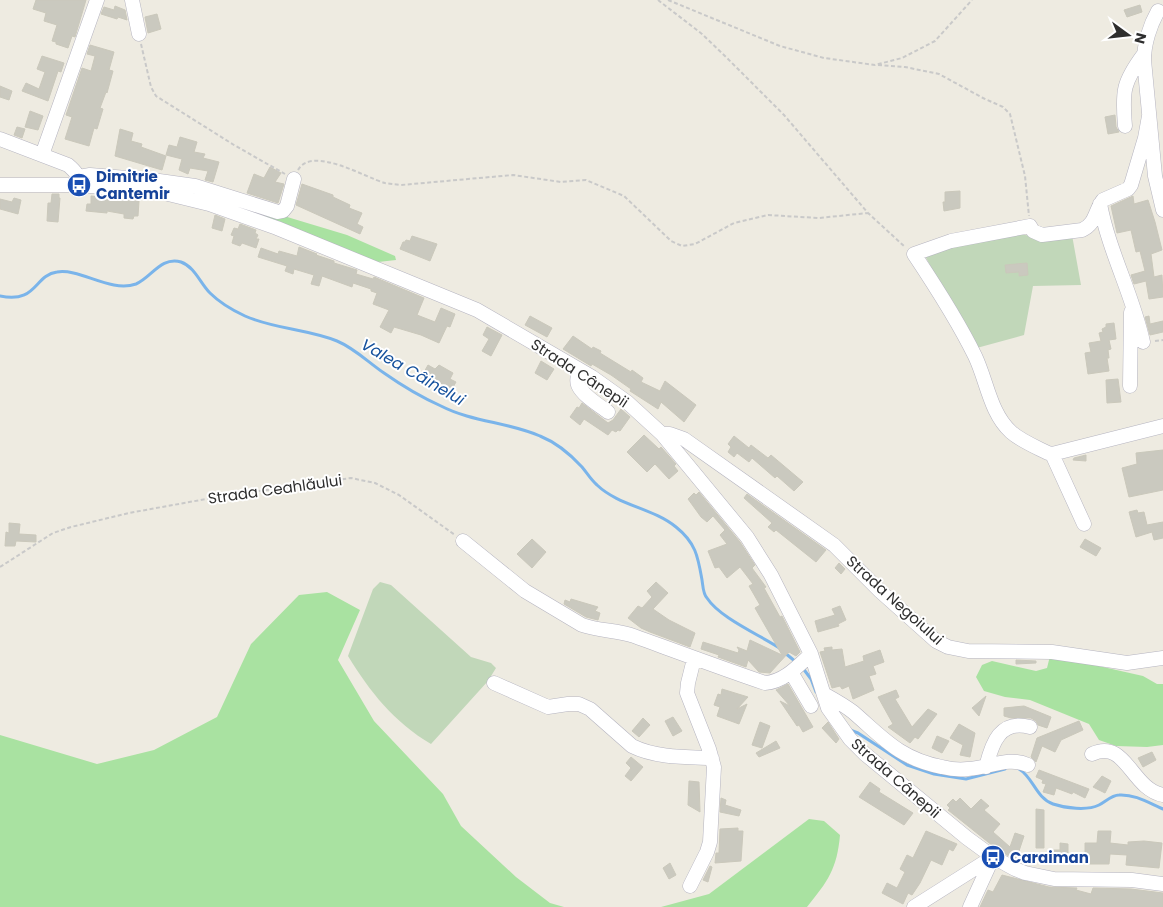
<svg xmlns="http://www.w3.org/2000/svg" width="1163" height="907" viewBox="0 0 1163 907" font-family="Poppins,sans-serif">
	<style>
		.green { fill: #a9e2a1 }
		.cemetery { fill: #c1d7b9 }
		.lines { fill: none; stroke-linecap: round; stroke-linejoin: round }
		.stream { stroke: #7ab4ea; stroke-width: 3 }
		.building { fill: #cac9bf; stroke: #cac8bb }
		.minor-casing { stroke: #b5b4c0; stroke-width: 15 }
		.path { stroke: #c9c9c9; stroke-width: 2; stroke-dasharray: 4 2.5; stroke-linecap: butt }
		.minor { stroke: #fff; stroke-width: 14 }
		.labels { text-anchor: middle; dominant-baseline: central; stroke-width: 4; stroke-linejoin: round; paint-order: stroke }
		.transit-label { font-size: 15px; font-weight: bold; fill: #164399; stroke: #fff; text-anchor: start }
		.street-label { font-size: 15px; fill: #2e2e2e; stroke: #fff }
		.water-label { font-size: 16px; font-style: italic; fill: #14509c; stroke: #fff }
	</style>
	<rect width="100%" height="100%" fill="#eeebe1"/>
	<!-- green -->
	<path class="green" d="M138,183L204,192L347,235L395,256L396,260L378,262Z
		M327,592L360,610L338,660L374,721L443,794L461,826L516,877L550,903L564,907H0V735L97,764L154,750L217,717L251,644L299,595Z
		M1050,656L1072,660L1143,676L1157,684H1163V745L1147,747L1116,746L1099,740L1089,724L1030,700L1005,697L984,691L976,677L982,665L992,661L1036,671L1047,668Z
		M809,819L824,821L840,835C837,869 828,881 807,907H661L709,894Z"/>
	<!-- cemetery -->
	<path class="cemetery" d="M1017,233L1042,239L1072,235L1081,285L1033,286L1024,335L973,349L946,295L924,254Z
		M380,582L391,585L471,657L491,663L496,668L488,681L431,744C394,722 370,692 348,656L373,589Z"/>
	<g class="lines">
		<!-- stream -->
		<path class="stream" d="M0,296C37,304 34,275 57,272C80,268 110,293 136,284C151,278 161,256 181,262C195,267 200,283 210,293C220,303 232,310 245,316C274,329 307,329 337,341C354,348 368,362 384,373C401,385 421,397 441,406C472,422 508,422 540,436C555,442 571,455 582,467C587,473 591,480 597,485C619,506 653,508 676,527C696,543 698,557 702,580C703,586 703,594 707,598C720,618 760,635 781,649
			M785,653L796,662
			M802,667L811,679L816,692
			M850,730L858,733L907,765L934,774L966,779L1005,769
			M1019,769C1033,777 1036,798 1053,804C1065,808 1087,811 1099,805C1105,802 1112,795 1119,795C1135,794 1149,803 1163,809"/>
	</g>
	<!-- building -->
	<path class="building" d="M36,0H86L75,37L72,36L68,48L56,44V42L52,41L57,25L44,21L46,13L33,9Z
		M1140,5L1142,12L1127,17L1124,10Z
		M115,6L125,10L127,20L118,17L117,19L101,14L104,7L114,10Z
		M157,14L161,29L148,33L145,17Z
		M90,45L114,52L109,70L113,71L107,93L106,92L100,108L103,109L97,129L94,128L89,146L65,139L72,117L66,115L82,68L91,71L95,56L87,54Z
		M42,56L64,63L61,72L58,71L48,101L22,91L26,83L39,89L45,72L37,69Z
		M0,86L12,91L9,100L0,97Z
		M30,111L43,116L38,130L25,127Z
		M1115,115L1116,127L1119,132L1108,134L1105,117Z
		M17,127L25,129L22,138L14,135Z
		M120,129L133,133L131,141L142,144L141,147L166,156L162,170L115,156Z
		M180,137L197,142L194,152L205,154L203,158L219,162L213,182L205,180L208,171L190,168L188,174L179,170L182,159L166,155L169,145L177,147Z
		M270,167L281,173L275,182L284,184L278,203L247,193L254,174L264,178Z
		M302,184L333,195V197L350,205L349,208L362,213L357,224L363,227L360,234L296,205Z
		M960,191V208L944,211L943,202H945V192Z
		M52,194H59V198H60L58,222L47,221L48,203H51Z
		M91,196L139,201L138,216H134L133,219L124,218V214L107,211V213L86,211L87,204H91Z
		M1133,196L1134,204L1148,200L1155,222L1162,250L1151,254L1154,277L1162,275L1163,297L1149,299L1146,281L1134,284L1131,275L1145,271L1140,251L1136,252L1131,230L1117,233L1111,206Z
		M14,198L21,200L18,214L0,209V199L12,202Z
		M215,215L225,219L222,231L212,228Z
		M240,224L256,230L255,233L258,235L256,239H259L256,248L242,243L240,246L232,243L234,236L231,235L234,228L238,229Z
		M412,236L437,244L430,261L400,249L403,242H405L406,240L410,241Z
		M299,247L317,254L316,255L334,261V263L357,270L356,274L373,279L374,277L424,298L417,315L435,322L441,308L455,314L450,327L447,326L439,343L421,335L394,327L391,333L380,327L389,310L373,304L377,293L371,291V289L353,283L352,287L322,276L319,286L311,284L314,275L294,269L293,274L285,271L287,266L258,257L261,248L278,254L279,251L297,256Z
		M1027,263L1028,275L1019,276V272L1006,273L1005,265Z
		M530,316L552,328L547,337L525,325Z
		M1149,316L1150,324L1163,321V332L1150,335L1145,317Z
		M1114,323L1116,339L1109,340L1111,349L1108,350L1109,358H1107L1109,371L1088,374L1085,353L1091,352L1089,343L1101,341L1099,333L1103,332L1102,329L1106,327V324Z
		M487,327L502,335L491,356L482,351L489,339L483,335Z
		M573,336L592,349L593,347L601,351L600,353L631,372L632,370L643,378L641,382L660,391L665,381L696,405L684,422L661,402L658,409L630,391L631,389L611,375L592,364L591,366L563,349Z
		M541,361L554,369L547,380L535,373Z
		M428,365L435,369L439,365L453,373L450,379L456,382L452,389L423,374Z
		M1118,379L1121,402L1107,403L1106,380Z
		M582,403L608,423L613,420L621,409L630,417L620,431L618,430L616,432L612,430L608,435L584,419L580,425L570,417L577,407L579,408Z
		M644,435L659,449L661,447L676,464L674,466L678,471L669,479L655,464L647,472L627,452Z
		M734,436L749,448L751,445L768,458L771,455L803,482L794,491L777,476L775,478L752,458L749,462L737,453L734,457L728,452L731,447L728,444Z
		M1163,450V490L1129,497L1122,468L1137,464L1136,453Z
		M1086,455V461L1073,460L1074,458Z
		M699,492L740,542L755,565L752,568L766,587L764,588L780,617L782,616L800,652L796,656L789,652L770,673L759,672L748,660L746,667L718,657L719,655L701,649L703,642L738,653L739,650L737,647L747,651L750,640L782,655L755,608L760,605L749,586L753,584L740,567L727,578L719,567L715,568L708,551L727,544L720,535L725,530L713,516L707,522L701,517L688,499L694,493L696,495Z
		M747,494L826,550L816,562L776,530L774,532L768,527L772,523L744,498Z
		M1137,510L1138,513L1144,512L1147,525L1163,522V538L1154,540L1152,532L1136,537L1129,512Z
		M9,523L20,524L19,534L36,535V542L16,541L15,546H5L6,532L9,533Z
		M532,539L546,552L532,568L517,554Z
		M1085,539L1101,548L1096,556L1080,547Z
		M839,563L845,569L841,574L835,568Z
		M656,582L668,593L653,609L669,620L695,633L690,647L650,632L641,628L628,618L638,606L642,608L652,597L647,591Z
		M571,599L598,607L595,611L600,613L598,620L586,617L564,604L565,600L570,602Z
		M840,606L846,620L838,624L839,626L818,632L815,621L835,615L832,609Z
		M832,647V650L842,649L845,667L864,661L863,656L880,650L884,662L873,666L876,674L869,676L874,690L853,699L849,686L842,689L840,686L832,688L820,652L825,651L824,648Z
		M1016,660L1036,661V663L1016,664Z
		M788,684L813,727L803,732L799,725L797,726L780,701L790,706L776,690Z
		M722,689L748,697L737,709L747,704L739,724L717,716L720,707L714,705L718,694L721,695Z
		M896,690L899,697L895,699L912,727L928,709L937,714L918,739L915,737L910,743L888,727L893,724L878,697Z
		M986,696L979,716L972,708Z
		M1024,706L1051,717L1047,728L1038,725L1036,721L1031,718H1011L1004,716V708Z
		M673,717L682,731L673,736L665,721Z
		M643,718L650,725L639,737L632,731Z
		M1079,721L1083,730L1061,740L1055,752L1042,746L1036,762L1031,757L1037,738Z
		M760,722L770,726L762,748L752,745Z
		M828,722L839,739L836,743L822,728Z
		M959,724L975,733L970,757L960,755L963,745L950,738Z
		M937,736L949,741L942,753L932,748Z
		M776,741L780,748L759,757L756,753Z
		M1152,752L1156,760L1143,767L1138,758Z
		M631,757L643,767L631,781L625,776L631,768L626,763Z
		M1039,770L1089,789L1085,798L1073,792L1072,794L1056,788L1054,795L1043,792L1046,784L1042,783L1043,780L1036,777Z
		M1102,776L1111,781L1105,793L1093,787Z
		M689,781L699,782L700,812L688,805Z
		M870,782L880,789L879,792L913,813L904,825L859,797Z
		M721,798L726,800L725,805L741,810L739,816L720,812Z
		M960,798L971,809L981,799L989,806L984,810L1000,824L993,832L1010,847L1015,833L1024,836L1016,860L998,850L948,810L950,808L947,805L953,799L956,802Z
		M1036,809L1044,810V848H1036Z
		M738,828V831H743L741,861L715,863L716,853H719L720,829Z
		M926,831L957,844L953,851L949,849L942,865L931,860L920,883L912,895L908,893L903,904L882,893L887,883L897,888L905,872L900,869L907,855L913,858Z
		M1098,831H1111L1110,843L1128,845V842L1144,841L1162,843L1159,868L1126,865L1127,855L1110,854L1109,864H1076V855L1085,856V843H1097Z
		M1060,843L1068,844V853H1060Z
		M1049,850H1060V863H1051L1052,858H1049Z
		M670,863L676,875L669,879L663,868Z
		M710,866L712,867L708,882L703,880Z
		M1002,875L1049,887L1077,888L1076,890L1091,894L1093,888L1131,889L1163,893V907H980L988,890L993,892Z"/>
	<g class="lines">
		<!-- minor casing -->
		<g class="minor-casing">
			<path id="minor" d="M132,0L139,34
				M1158,11C1150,25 1144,44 1144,60L1155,176L1163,210
				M1149,116L1145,138L1131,185L1128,189L1103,200C1095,210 1096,224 1082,230L1042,235L1033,231L1030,226L951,241L914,254C936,287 958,321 975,356C987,381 990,413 1011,432C1021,441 1036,447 1048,453L1052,454L1163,426
				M1125,126C1122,91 1123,82 1144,54
				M0,139L68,165C75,171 79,175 79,185
				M42,155L97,0
				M79,177L90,175L152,180L195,186L278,212L283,211L287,206L294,179
				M0,185H79L160,192L209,204L277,228L477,310L592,377L627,402L662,434L747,537L771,575L811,654L828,708L850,739L865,754L967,838L993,857L1015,869L1025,873L1054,879L1132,880L1163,884
				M1100,204C1109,252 1133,295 1143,342
				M579,370C578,375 576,380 578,385C583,396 599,405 608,412
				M1130,386L1131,312
				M662,434H670L684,439L834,545L880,591L936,641L948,647L968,651L1052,652L1127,663L1163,658
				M1052,454L1084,524
				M463,541L525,591L582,625C599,631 617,630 634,636C678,652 721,668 765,683C784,682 798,666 811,654
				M791,672L811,706
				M494,683L548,707L568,704H579L590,709L632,746C656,758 686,757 712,758
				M824,694C833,699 844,705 853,712C883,738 900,759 942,767C950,769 960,770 968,769C989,768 1008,756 1028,765
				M1092,754C1126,738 1131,789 1163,795
				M986,767C992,743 1000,719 1030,727
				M690,886L707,852L710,842L714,767L709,749L687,693L688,683L694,659
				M914,907L993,857
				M970,907L993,857"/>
		</g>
		<!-- path -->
		<path class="path" d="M658,0L702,34L727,58L784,115L868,213L905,247
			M668,0L780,46L824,58L875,65L902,58L935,41L972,0
			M141,44L151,87L156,96L234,145L285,174
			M878,65L905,67L939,74L983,98L1003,107L1010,114L1025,176L1029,216
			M298,170C312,145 366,178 385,183C390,184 395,184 401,185L513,175L561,182L586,180L624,196L671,241L682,246L695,244L734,223L768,215L819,218L868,213
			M1155,341L1163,340
			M0,567L53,533L71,527L129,513L217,497L351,478L375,483L399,495L455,535"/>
		<!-- minor -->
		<use href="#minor" class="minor"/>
	</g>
	<!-- icons -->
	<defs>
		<g id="bus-disc" transform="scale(1.25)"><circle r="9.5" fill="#1a4fb4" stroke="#fff"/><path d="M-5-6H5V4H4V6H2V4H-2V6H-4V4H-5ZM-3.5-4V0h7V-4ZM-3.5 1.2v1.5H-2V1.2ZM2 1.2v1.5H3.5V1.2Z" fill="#fff"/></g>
	</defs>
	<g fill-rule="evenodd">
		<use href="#bus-disc" x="79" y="185"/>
		<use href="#bus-disc" x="993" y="857"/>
	</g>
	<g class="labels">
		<!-- transit labels -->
		<g class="transit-label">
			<text x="96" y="176">Dimitrie<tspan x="96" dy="17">Cantemir</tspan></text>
			<text x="1010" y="857">Caraiman</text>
		</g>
		<!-- street labels -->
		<g class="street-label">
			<text transform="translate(580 373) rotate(33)">Strada Cânepii</text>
			<text transform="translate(275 489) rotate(-8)">Strada Ceahlăului</text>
			<text transform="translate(895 600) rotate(42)">Strada Negoiului</text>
			<text transform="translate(896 778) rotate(41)">Strada Cânepii</text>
		</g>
		<!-- water labels -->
		<g class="water-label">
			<text transform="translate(413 372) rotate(30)">Valea Câinelui</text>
		</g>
	</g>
	<!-- north arrow -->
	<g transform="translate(1128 35) rotate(105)" stroke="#ffffff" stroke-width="4" paint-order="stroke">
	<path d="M0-4L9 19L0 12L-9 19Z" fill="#2e2e2e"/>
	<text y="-8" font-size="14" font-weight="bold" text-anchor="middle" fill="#2e2e2e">N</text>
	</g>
</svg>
